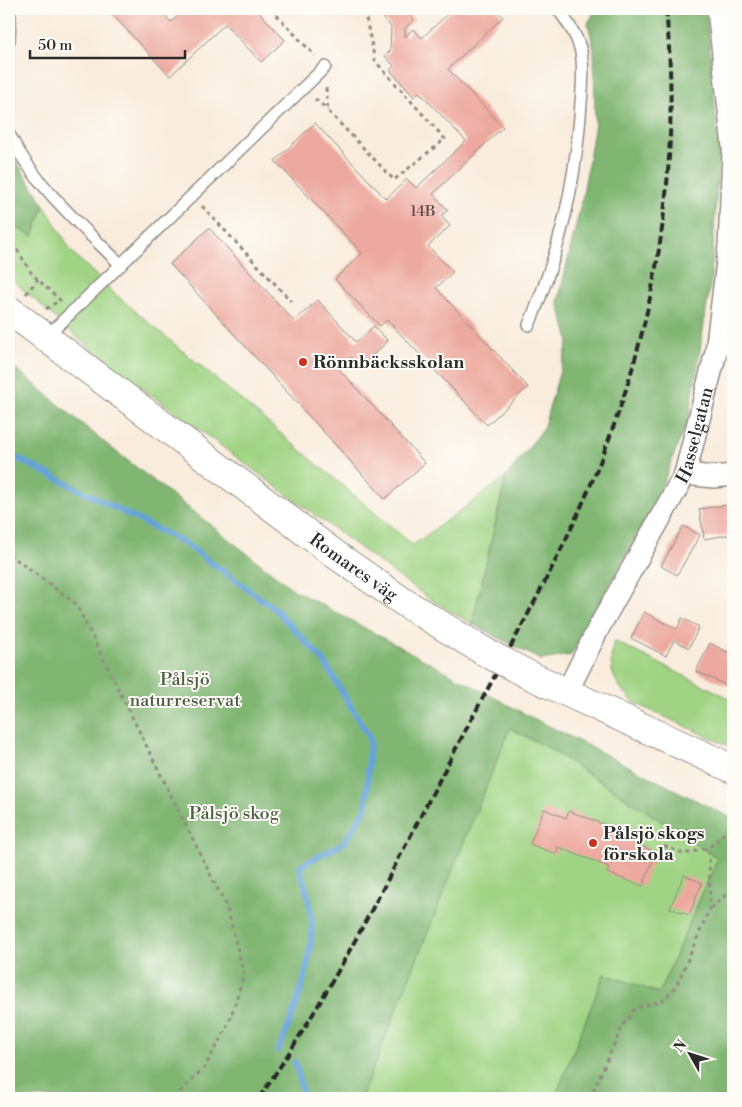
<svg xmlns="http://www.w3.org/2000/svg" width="742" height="1107" viewBox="0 0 742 1107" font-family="'Libre Bodoni',serif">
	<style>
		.green { fill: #a0d484; stroke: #668058 }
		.forest { fill: #80b672; stroke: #56704e }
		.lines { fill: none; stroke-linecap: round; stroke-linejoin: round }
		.stream { stroke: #66a4d8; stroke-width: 6 }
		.building { fill: #eda99f }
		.service-casing { stroke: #928c84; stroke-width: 14 }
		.minor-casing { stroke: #928c84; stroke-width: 24 }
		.tertiary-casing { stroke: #928c84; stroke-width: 30 }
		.path { stroke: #928c84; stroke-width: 3; stroke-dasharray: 4 4; stroke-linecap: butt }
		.service { stroke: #fff; stroke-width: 11 }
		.minor { stroke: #fff; stroke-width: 21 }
		.tertiary { stroke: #fff; stroke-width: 28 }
		.rail { stroke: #2b2b2b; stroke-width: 4; stroke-dasharray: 8 4; stroke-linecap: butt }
		.tertiary-bridge-casing { stroke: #928c84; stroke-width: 30; stroke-linecap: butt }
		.tertiary-bridge { stroke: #fff; stroke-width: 28 }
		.poi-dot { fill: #c8321e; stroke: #fdfcf7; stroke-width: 2 }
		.labels { text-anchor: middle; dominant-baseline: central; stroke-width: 4; stroke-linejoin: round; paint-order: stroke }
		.number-label { font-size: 15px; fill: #5c4a48 }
		.poi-label { font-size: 18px; font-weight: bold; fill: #2b2b2b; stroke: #fdfcf7; text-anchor: start }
		.street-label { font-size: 18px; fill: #2b2b2b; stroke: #fdfcf7 }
		.park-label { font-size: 18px; fill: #4e5e46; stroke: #fdfcf7 }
	</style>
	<rect width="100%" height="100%" fill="#fdfcf7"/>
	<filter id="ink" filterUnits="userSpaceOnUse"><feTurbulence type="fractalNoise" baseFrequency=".02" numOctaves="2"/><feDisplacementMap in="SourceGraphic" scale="10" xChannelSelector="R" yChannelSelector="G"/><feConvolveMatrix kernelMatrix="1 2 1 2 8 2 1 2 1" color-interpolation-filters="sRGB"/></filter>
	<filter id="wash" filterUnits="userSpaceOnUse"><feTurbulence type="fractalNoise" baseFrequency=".0096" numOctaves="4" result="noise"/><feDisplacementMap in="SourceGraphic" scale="20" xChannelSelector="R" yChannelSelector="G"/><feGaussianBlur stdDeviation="1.12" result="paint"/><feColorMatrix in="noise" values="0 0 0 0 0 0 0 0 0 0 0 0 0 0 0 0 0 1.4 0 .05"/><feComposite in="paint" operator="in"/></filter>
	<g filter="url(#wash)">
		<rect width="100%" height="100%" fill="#f9ecdc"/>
		<!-- green -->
		<path class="green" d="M44,205L72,252L115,294L413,545L506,477L472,624L427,597L391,571L95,353L9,277V224L33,236Z
			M614,641L733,700V748L635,703C613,682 607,671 614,641Z
			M509,728L548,748L718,858L659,993L604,974L555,1098H361Z"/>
		<!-- forest -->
		<path class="forest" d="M596,9H706L719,152L711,279L690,414L656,501L571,655L541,660L472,624L506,477L543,429L569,340L558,302L583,195L595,123L594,50L588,23Z
			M9,150L44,205L33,236L9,224Z
			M9,363L105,443L294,590L525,714L733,819V1098H555L604,974L659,993L718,858L548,748L510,728L361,1098H9Z"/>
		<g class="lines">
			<!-- stream -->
			<path class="stream" d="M9,454L184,543L274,608L323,660L370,738L366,808L344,843L300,866C304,885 313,908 312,926C311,969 295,1013 278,1051
				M295,1062L304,1098"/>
		</g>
		<g id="blocks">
			<!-- building -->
			<path class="building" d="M107,9H163L161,11L171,22L185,9H256L285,40L261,62L225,24L170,76Z
				M393,9H405L414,20L405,28V37L413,29L422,38L453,9H496L503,17L448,69L503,127L433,194L448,210L441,216L450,226L428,246L453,272L436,288L528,387L487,425L387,320L380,326L335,279L362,253L275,161L315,123L386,199L407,179L416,188L466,141L419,92L414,97L390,70L394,66L385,56L390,51L391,27L383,18Z
				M209,228L294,321L318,300L356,342L374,326L388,341L360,367L351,357L339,369L425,463L385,499L170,264Z
				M733,504V534L704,539L699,509Z
				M683,526L700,535L677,575L661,566Z
				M644,612L677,629L682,618L699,627L689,648L674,640L666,656L631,638Z
				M710,643L733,655V675L728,686L696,671Z
				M544,809L566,818L569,811L624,832L622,838L656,852L643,886L607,873L609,867L558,847L556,854L530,844Z
				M684,875L702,883L689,915L670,908Z"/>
		</g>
	</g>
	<g filter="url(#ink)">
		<use href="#blocks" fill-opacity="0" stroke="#928c84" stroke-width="1"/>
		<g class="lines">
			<!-- service casing -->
			<g class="service-casing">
				<path id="service" d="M9,41L10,9
					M9,134C34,185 81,225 121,265
					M529,325C558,256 574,192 580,117C581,97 585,73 581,52C578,37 567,21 558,9
					M45,338L325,67"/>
			</g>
			<!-- minor casing -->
			<g class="minor-casing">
				<g id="minor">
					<path d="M718,9L733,147"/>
					<path d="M685,474L714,477L733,475"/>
					<path id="s1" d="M567,692L598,629L685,474L716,352L729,246L733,152"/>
				</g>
			</g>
			<!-- tertiary casing -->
			<g class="tertiary-casing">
				<g id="tertiary">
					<path id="s2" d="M9,310L336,555L405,603L485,652"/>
					<path d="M527,674L733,769"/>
				</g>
			</g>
			<!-- path -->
			<path class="path" d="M271,9L315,56
				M326,88L328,111L394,180L445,139L375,61L366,18L357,9
				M315,99L328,110
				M202,206L291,301
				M9,236L32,274L61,301
				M26,294L38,279
				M46,309L57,302
				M9,554L76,604L227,908L244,974L229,1023L205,1067L174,1098
				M664,846L684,854L709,848
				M711,908L733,888
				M590,1098L622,1027L635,1008L662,1001L676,987L710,908L709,848L733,825
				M724,1098L733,1090"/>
			<!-- service -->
			<use href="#service" class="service"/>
			<!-- minor -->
			<use href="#minor" class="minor"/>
			<!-- tertiary -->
			<use href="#tertiary" class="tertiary"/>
			<!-- rail -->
			<path class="rail" d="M259,1098C334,990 391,872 452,756C504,656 563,558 604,452C659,310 681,161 666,9"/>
			<!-- tertiary-bridge casing -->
			<g class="tertiary-bridge-casing">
				<path id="tertiary-bridge" d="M485,652L527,674"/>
			</g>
			<!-- tertiary-bridge -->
			<use href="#tertiary-bridge" class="tertiary-bridge"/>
		</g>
	</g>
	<!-- markers -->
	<g class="poi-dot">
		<circle cx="303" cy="362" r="5"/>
		<circle cx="593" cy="843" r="5"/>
	</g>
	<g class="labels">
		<!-- number labels -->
		<g class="number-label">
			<text x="423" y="211">14B</text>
		</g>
		<!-- poi labels -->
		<g class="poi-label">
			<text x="313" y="362">Rönnbäcksskolan</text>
			<text x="603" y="833">Pålsjö skogs<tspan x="603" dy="21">förskola</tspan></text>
		</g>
		<!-- street labels -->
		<g class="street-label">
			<text stroke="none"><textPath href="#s1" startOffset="288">Hasselgatan</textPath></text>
			<text stroke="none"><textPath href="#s2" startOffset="430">Romares väg</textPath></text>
		</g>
		<!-- park labels -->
		<g class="park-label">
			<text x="185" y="679">Pålsjö<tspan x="185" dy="21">naturreservat</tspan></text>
			<text x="234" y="813">Pålsjö skog</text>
		</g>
	</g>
	<!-- margin -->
	<rect width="742" height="1107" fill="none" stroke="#fdfcf7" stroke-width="30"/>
	<!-- north arrow -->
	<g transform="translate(690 1054) rotate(309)" stroke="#fdfcf7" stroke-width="4" paint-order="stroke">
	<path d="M0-4L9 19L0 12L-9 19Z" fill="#2b2b2b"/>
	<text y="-8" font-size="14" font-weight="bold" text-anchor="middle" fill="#2b2b2b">N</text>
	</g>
	<!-- scale -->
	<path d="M30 50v8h155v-8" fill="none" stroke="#2b2b2b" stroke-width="2.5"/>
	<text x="38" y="50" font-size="15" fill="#2b2b2b" stroke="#fdfcf7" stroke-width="4" paint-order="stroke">50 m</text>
</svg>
